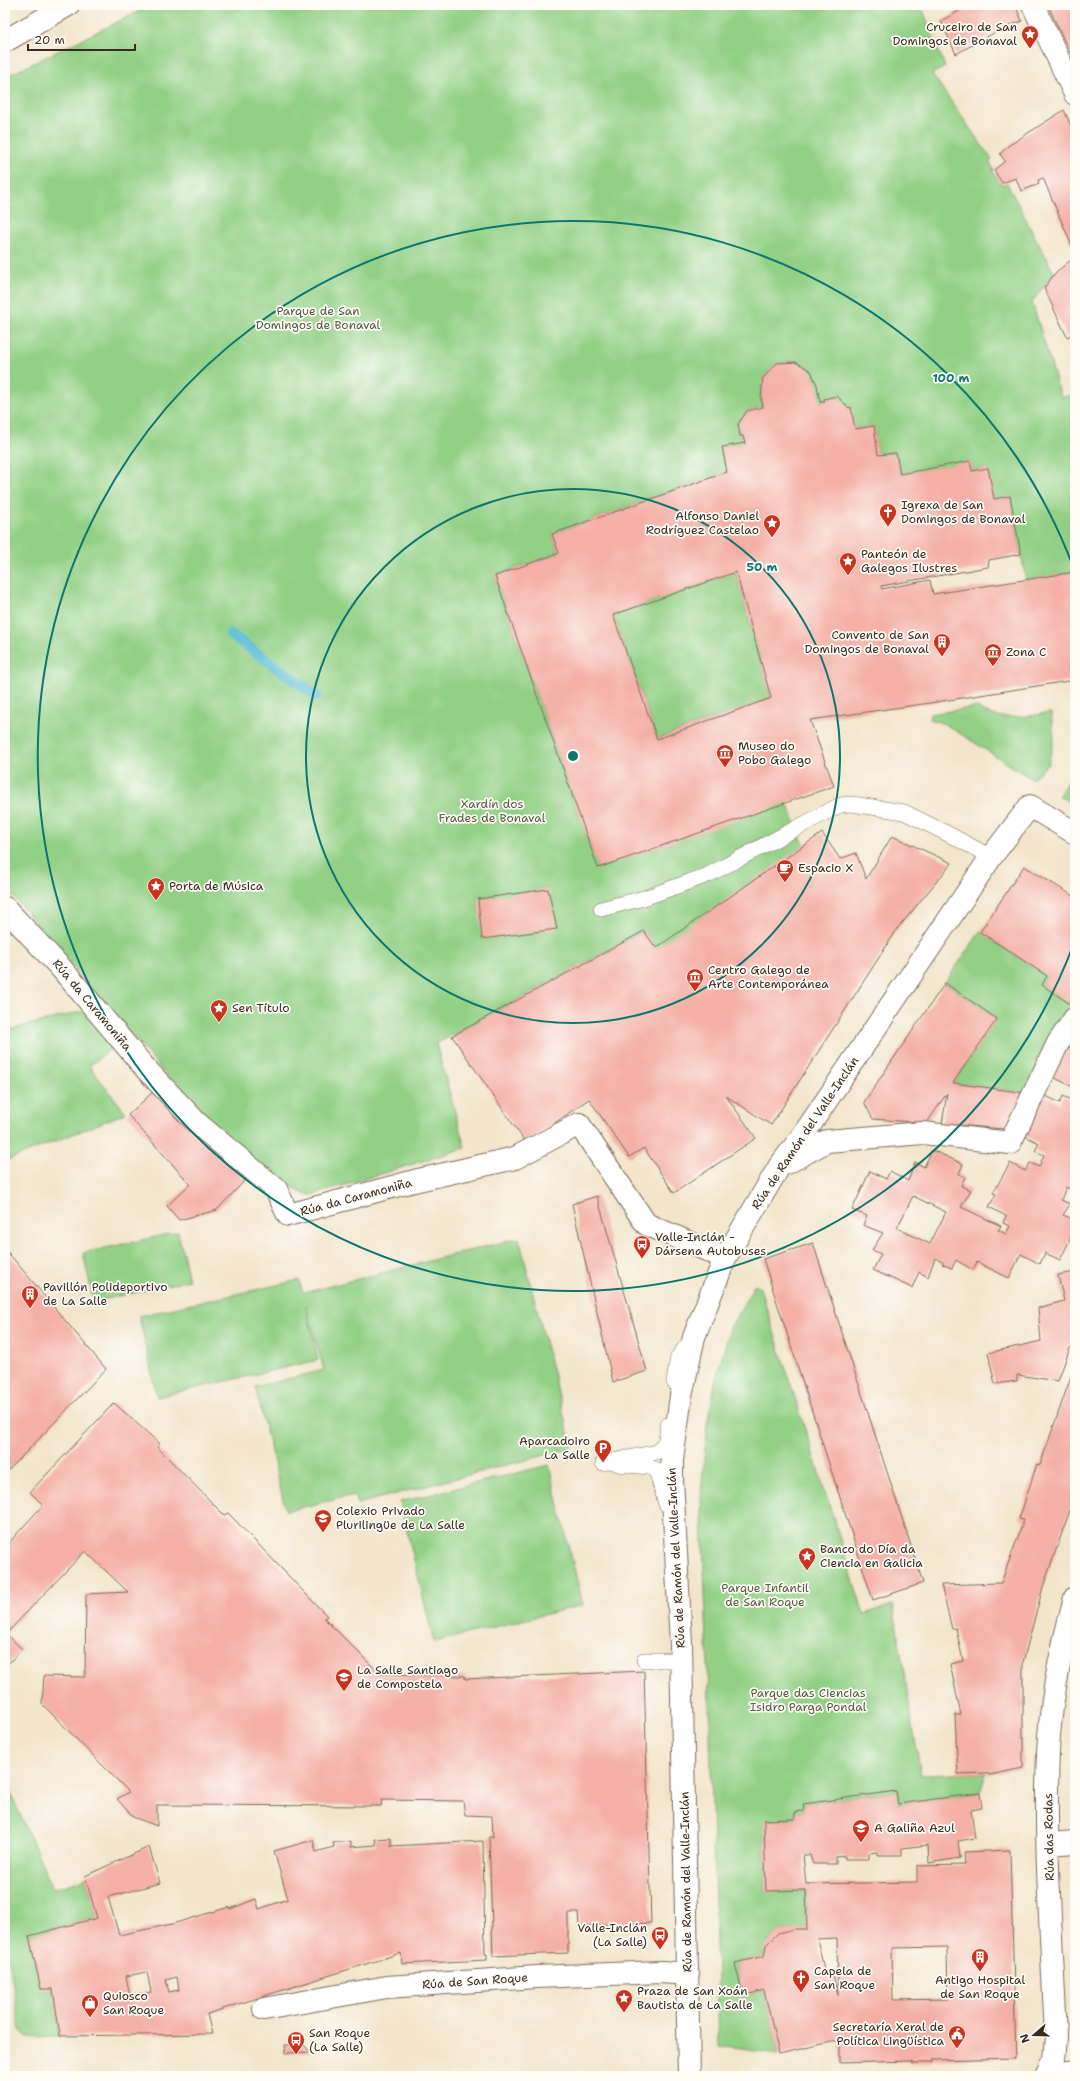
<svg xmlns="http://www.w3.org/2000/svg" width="1080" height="2081" viewBox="0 0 1080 2081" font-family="'Shantell Sans',sans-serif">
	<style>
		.green { fill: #92d085; stroke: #667d52 }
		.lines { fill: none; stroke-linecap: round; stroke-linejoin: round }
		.stream { stroke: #56bbd4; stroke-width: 11 }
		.building { fill: #f4b0a6; fill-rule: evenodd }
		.lane-casing { stroke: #7b6b5b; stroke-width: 16 }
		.street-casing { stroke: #7b6b5b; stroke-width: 24 }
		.secondary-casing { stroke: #7b6b5b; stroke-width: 24 }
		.lane { stroke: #fff; stroke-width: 15 }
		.street { stroke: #fff; stroke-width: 22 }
		.secondary { stroke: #fff; stroke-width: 22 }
		.ring { fill: none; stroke: #0f766e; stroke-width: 2 }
		.labels { text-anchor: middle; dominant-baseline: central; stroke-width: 3.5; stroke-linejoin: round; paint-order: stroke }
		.poi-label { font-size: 12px; fill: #3b2a1e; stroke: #fdfcf7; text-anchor: start }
		.park-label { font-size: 12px; fill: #555c3d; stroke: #fdfcf7 }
		.street-label { font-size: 12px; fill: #3b2a1e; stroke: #fdfcf7 }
		.centre { fill: #0f766e; stroke: #fdfcf7; stroke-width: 2 }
		.ring-label { font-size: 12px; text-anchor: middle; font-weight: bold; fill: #0f766e; stroke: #fdfcf7; stroke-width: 3.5; stroke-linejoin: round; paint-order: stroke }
	</style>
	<rect width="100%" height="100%" fill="#fdfcf7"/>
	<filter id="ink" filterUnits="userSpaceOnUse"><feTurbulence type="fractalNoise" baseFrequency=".025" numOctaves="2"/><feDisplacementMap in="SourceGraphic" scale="8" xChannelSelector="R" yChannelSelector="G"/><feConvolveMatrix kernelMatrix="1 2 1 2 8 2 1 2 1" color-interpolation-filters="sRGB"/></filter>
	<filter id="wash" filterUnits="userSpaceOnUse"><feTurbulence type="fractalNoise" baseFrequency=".012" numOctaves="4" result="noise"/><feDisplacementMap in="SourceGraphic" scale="16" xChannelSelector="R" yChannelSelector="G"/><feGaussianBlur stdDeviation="0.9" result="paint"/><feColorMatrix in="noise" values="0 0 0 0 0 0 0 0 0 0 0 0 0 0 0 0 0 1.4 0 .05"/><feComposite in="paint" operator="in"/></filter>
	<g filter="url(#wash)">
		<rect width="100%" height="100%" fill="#f2e5cb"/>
		<!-- green -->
		<path class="green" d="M152,5H918L920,11L923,10L945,67L932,74L992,160L989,161L994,170L992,171L1002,185L1007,183L1054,273L1032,302L1061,397L1075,395V572L1026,580L1010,497L994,499L988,468L972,471L970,462L900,474L896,453L878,455L874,426L855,429L849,408L837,396L824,399L825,402H820C817,387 815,365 796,362C790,361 782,363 777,363L763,378L761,398L763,407L747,411L738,424L740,436H743L745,443L722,447L727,472L552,534L559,553L495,576L598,868L786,800L806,850L656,948L644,931L436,1044L465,1148L312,1195H305L282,1180L208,1124L5,887V77Z
			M736,572L771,698L657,739L613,615Z
			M978,707C996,724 1028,715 1051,713L1054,739L1048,764L1032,779L945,724L929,719L930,714Z
			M1075,767V806L1059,796Z
			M980,932L1047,976L1042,985L1070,1004L1050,1037L1026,1093L953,1083L997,1019L945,983Z
			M88,1010L117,1044L89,1066L126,1113L8,1160L5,1121V1031Z
			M178,1232L189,1280L94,1302L83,1253Z
			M519,1238L572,1448L357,1504L354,1495L286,1511L255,1387L324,1370L306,1306L318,1360L157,1397L139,1316L299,1280L303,1293Z
			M755,1284L760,1288L864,1614L893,1605L921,1775L986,1773L980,1793L898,1804L895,1791L803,1804L804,1811L795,1812V1819L764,1820L766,1891L806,1890L807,1929C785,1929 768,1932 764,1956L735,1963L743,1996L764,1990L779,2054L719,2046L708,1666L701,1495L707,1425L716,1378L731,1326Z
			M549,1465L583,1605L434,1642L400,1502Z
			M5,1780L53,1889L83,1880L85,1876L97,1918L29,1936L41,1989H53L60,2036L27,2037L20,2030L5,1935Z"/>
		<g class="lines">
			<!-- stream -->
			<path class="stream" d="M230,634L317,696"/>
		</g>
		<g id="blocks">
			<!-- building -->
			<path class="building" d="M965,5H1015L1022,21L1001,29L956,54L941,21L966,7Z
				M1048,5H1075V63L1056,23Z
				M1064,110L1075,135V253L1043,178L1038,180L1039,184L1021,191L1016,178L1002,183L994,170L1005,161L1000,154L1008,146Z
				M1075,257V333L1067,337L1044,288L1056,272Z
				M796,362L811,371L817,385L820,402H825L824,399L837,396L849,408L851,407L855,429L874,426L878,455L896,453L900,474L970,461L972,471L988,468L994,499L1010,496L1021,554L989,560L988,567L881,586L882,589L930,580L933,594L1075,572V680L930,703L810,720L834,786L598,868L495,576L559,553L552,534L727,472L722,447L745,443L743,436H740L738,424L747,411L763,407L761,398L763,378L777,363ZM736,572L771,698L657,739L613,615Z
				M822,833L840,859L856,853L866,879L892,836L952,863L898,928L771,1125L726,1096L756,1138L674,1193L644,1148L629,1157L589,1099L526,1143L452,1036L644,931L656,948Z
				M1024,866L1075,897V997L1070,1004L1042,985L1047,976L980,932Z
				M548,889L557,929L482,939L478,899Z
				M945,983L997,1019L953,1083L1026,1093L1005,1129L942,1124L947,1093L927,1123L873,1119L864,1102Z
				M1075,1034V1088L1053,1077Z
				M156,1089L249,1176L217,1210L179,1220L167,1206L190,1184L128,1115Z
				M1075,1094V1192L1066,1187L1061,1200L1070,1204L1063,1215L1075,1220V1229L1060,1260L1045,1253L1040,1264L1021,1254L1009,1278L977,1262L973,1270L956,1260L952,1268L942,1264L943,1262L935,1258L928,1277L919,1272L912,1288L873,1270L881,1254L872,1250L883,1233L863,1225L867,1216L852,1210L870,1171L886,1179L890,1171L908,1181L915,1162L924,1167L932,1150L963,1164L959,1174L965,1177L961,1186L971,1190L961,1207L1001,1226L998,1230L1006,1234L1010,1226L1003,1223L1006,1216L989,1207L996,1194L993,1193L1010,1163L1025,1171L1030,1163L1039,1167L1044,1155L1035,1151L1039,1143L1025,1136L1044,1095L1060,1103L1063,1096L1072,1100ZM913,1196L946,1212L930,1244L897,1228Z
				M597,1196L647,1371L613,1382L572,1204Z
				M813,1243L923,1583L873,1600L763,1259Z
				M5,1249L106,1369L5,1474Z
				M1075,1272V1347L1070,1348L1058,1381L1017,1375V1381L995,1384L988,1353L1041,1341L1038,1308L1064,1301L1058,1275Z
				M1075,1365V1496L1043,1587L1023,1662V1768L990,1775L986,1773L958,1774L955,1715H961L950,1664L963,1661L956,1628L952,1629L941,1585L1001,1583L1024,1520L1019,1519L1037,1464L1040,1465Z
				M114,1403L160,1444L157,1447L224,1515L228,1513L327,1616L324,1618L380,1674L465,1676V1679L644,1671L651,1923L579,1926L578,1913H568V1953L493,1956L489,1837H493L492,1816L465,1815L463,1801L382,1800L381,1806L157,1805V1826L133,1817L117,1799L129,1792L42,1704L44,1676L85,1677L86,1594L128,1592L85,1551L6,1634L22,1649L5,1667V1547L43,1505L30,1492Z
				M896,1791L898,1804L980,1793L982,1808L971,1810L975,1838L958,1841L960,1858L929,1863L928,1845L902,1848V1855H878V1852L869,1853V1859H845V1856L836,1857V1864H813L810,1855H803L806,1884L917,1882V1866L965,1865L964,1852L1010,1850L1016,2058L932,2060V2063H911V2061L840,2063V2040L779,2054L764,1990L743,1996L735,1963L764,1956L766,1945L778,1933L794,1929H807L806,1890L766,1891L764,1820L795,1819V1812L804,1811L803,1804ZM837,1938L838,1995L832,1971L825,1973L817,1939ZM947,1947L948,1999L893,2000L892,1948Z
				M391,1838V1846L483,1841L485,1954H487V1960L402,1964L401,1953L207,2014L212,2034L60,2036L53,1989H41L29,1936L97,1918L85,1876L149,1847L160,1883L108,1897L119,1935L172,1924L229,1907L230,1909L256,1899L259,1909L288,1899L274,1851L313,1840L316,1852L334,1847L333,1843L351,1841V1847L376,1845L375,1839ZM147,1972L151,1992L130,1996L126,1976ZM177,1977L179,1990L169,1992L166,1980Z
				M285,2045H304L310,2052L286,2053Z"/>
		</g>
	</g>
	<g filter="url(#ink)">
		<use href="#blocks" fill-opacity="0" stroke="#7b6b5b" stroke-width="1"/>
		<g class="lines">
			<!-- lane casing -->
			<g class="lane-casing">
				<path id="lane" d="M601,909L644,898L708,875L840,805L852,804L904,812L954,837L991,857
					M674,1382L678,1357L691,1340
					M603,1463L657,1452L666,1441L668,1425
					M618,1464L649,1467L656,1470L666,1504
					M644,1660H681"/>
			</g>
			<!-- street casing -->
			<g class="street-casing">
				<path id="street" d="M1033,5L1075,94
					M5,41L68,5
					M5,908L61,968L146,1069L198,1124L276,1189L288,1215L414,1181L515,1158L579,1124L646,1224L725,1258
					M787,1163L827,1141L923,1133L1010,1143L1058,1043L1075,1018
					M1049,1844L1075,1842
					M264,2009L387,1987L536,1977L661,1972L688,1974
					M1049,2075L1075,2071
					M689,2076L681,1644L672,1479V1460L681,1396L694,1337L725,1258L779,1167L801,1138L991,857L1030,806L1075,833"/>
			</g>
			<!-- secondary casing -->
			<g class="secondary-casing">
				<path id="secondary" d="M1047,2076L1054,2059L1056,2037C1052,1943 1044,1847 1048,1753C1050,1701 1061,1649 1075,1598"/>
			</g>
			<!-- lane -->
			<use href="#lane" class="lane"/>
			<!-- street -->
			<use href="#street" class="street"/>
			<!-- secondary -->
			<use href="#secondary" class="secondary"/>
		</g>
	</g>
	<!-- distance rings -->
	<g class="ring">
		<circle cx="573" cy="756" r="267"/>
		<path d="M1074 943A535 535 0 1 1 1074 569"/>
	</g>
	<!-- icons -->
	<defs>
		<g id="sight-pin" transform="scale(0.9)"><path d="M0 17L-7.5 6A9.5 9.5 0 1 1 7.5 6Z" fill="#c8321e" stroke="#fdfcf7"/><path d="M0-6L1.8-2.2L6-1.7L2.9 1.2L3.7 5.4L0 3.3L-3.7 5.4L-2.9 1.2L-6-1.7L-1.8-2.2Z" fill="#fff"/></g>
		<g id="church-pin" transform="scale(0.9)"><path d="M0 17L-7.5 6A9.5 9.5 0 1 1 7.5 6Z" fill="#c8321e" stroke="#fdfcf7"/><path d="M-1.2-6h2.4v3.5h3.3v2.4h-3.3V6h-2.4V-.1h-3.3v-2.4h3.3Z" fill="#fff"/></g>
		<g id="building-pin" transform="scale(0.9)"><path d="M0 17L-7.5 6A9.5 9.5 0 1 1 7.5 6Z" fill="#c8321e" stroke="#fdfcf7"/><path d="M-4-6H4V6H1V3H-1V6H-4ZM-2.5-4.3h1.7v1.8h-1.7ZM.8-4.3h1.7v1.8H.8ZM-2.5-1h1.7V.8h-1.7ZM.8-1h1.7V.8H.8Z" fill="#fff"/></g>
		<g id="museum-pin" transform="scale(0.9)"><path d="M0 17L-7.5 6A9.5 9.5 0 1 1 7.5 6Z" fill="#c8321e" stroke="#fdfcf7"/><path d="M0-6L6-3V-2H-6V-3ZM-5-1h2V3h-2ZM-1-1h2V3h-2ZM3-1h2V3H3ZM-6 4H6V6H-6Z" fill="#fff"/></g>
		<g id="cafe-pin" transform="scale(0.9)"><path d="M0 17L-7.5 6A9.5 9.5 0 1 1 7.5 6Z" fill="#c8321e" stroke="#fdfcf7"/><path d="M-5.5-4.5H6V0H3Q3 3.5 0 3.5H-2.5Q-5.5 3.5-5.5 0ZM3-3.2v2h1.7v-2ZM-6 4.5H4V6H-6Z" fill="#fff"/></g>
		<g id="bus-pin" transform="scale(0.9)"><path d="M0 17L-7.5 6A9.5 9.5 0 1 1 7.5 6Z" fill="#c8321e" stroke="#fdfcf7"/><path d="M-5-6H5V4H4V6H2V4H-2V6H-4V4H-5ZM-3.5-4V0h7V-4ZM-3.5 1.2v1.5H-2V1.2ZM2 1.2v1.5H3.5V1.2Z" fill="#fff"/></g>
		<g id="parking-pin" transform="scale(0.9)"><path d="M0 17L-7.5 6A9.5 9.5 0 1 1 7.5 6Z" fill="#c8321e" stroke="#fdfcf7"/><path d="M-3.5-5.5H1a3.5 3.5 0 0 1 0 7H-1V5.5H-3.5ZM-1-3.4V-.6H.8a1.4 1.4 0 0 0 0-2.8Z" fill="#fff"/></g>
		<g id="school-pin" transform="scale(0.9)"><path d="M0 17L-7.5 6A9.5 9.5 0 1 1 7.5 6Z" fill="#c8321e" stroke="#fdfcf7"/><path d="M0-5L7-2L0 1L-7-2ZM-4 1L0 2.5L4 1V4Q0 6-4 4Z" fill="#fff"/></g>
		<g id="shop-pin" transform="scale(0.9)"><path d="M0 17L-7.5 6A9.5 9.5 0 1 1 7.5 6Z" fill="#c8321e" stroke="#fdfcf7"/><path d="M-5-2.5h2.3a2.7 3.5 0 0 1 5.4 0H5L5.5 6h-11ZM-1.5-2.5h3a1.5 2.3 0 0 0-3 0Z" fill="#fff"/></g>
		<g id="civic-pin" transform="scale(0.9)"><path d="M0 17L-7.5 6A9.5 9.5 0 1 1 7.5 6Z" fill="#c8321e" stroke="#fdfcf7"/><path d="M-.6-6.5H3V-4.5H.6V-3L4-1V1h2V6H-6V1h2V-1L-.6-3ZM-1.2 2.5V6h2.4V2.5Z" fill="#fff"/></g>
	</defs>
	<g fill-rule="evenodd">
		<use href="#sight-pin" x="1030" y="34"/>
		<use href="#church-pin" x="888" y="512"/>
		<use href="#sight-pin" x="772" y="523"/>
		<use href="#sight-pin" x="848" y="561"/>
		<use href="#building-pin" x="942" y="642"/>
		<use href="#museum-pin" x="993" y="652"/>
		<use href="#museum-pin" x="725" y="753"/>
		<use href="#cafe-pin" x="785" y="868"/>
		<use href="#sight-pin" x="156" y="886"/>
		<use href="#museum-pin" x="695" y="977"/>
		<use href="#sight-pin" x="219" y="1008"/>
		<use href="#bus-pin" x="642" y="1244"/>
		<use href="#building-pin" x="30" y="1294"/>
		<use href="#parking-pin" x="603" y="1448"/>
		<use href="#school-pin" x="323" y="1518"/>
		<use href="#sight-pin" x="807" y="1556"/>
		<use href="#school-pin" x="344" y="1677"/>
		<use href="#school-pin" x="861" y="1828"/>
		<use href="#bus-pin" x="660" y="1935"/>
		<use href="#building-pin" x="980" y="1957"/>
		<use href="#church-pin" x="801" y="1978"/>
		<use href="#sight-pin" x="624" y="1998"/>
		<use href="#shop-pin" x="90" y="2003"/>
		<use href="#civic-pin" x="957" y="2034"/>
		<use href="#bus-pin" x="296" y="2040"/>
	</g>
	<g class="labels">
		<!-- poi labels -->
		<g class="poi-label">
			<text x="1017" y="27" text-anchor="end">Cruceiro de San<tspan x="1017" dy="14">Domingos de Bonaval</tspan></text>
			<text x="901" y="505">Igrexa de San<tspan x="901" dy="14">Domingos de Bonaval</tspan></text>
			<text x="759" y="516" text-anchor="end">Alfonso Daniel<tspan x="759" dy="14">Rodríguez Castelao</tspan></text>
			<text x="861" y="554">Panteón de<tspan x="861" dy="14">Galegos Ilustres</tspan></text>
			<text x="929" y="635" text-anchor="end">Convento de San<tspan x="929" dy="14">Domingos de Bonaval</tspan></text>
			<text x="1006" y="652">Zona C</text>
			<text x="738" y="746">Museo do<tspan x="738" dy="14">Pobo Galego</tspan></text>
			<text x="798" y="868">Espacio X</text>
			<text x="169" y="886">Porta de Música</text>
			<text x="708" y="970">Centro Galego de<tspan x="708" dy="14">Arte Contemporánea</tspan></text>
			<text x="232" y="1008">Sen Título</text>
			<text x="655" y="1237">Valle-Inclán -<tspan x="655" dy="14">Dársena Autobuses</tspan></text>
			<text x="43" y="1287">Pavillón Polideportivo<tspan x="43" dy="14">de La Salle</tspan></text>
			<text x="590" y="1441" text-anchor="end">Aparcadoiro<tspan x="590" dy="14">La Salle</tspan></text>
			<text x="336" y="1511">Colexio Privado<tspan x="336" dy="14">Plurilingüe de La Salle</tspan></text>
			<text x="820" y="1549">Banco do Día da<tspan x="820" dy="14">Ciencia en Galicia</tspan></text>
			<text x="357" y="1670">La Salle Santiago<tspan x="357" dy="14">de Compostela</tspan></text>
			<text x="874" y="1828">A Galiña Azul</text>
			<text x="647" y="1928" text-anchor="end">Valle-Inclán<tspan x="647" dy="14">(La Salle)</tspan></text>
			<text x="814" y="1971">Capela de<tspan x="814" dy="14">San Roque</tspan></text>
			<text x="980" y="1980" text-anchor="middle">Antigo Hospital<tspan x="980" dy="14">de San Roque</tspan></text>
			<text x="637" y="1991">Praza de San Xoán<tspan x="637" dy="14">Bautista de La Salle</tspan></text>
			<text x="103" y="1996">Quiosco<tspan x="103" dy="14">San Roque</tspan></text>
			<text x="944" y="2027" text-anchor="end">Secretaría Xeral de<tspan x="944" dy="14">Política Lingüística</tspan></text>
			<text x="309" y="2033">San Roque<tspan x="309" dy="14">(La Salle)</tspan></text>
		</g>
		<!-- park labels -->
		<g class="park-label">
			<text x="318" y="311">Parque de San<tspan x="318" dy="14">Domingos de Bonaval</tspan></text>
			<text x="492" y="804">Xardín dos<tspan x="492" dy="14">Frades de Bonaval</tspan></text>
			<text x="765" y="1588">Parque Infantil<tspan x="765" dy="14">de San Roque</tspan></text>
			<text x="808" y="1693">Parque das Ciencias<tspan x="808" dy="14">Isidro Parga Pondal</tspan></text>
		</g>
		<!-- street labels -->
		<g class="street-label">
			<text transform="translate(92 1005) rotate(50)">Rúa da Caramoniña</text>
			<text transform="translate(805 1133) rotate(-56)">Rúa de Ramón del Valle-Inclán</text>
			<text transform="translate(356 1197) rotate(-15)">Rúa da Caramoniña</text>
			<text transform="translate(676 1558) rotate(-93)">Rúa de Ramón del Valle-Inclán</text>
			<text transform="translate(1049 1837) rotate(-91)">Rúa das Rodas</text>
			<text transform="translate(686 1882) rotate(-91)">Rúa de Ramón del Valle-Inclán</text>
			<text transform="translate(475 1981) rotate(-4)">Rúa de San Roque</text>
		</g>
	</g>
	<circle cx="573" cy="756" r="6" class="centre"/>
	<g class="ring-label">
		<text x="951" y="382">100 m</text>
		<text x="762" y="571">50 m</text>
	</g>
	<!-- margin -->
	<rect width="1080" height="2081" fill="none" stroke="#fdfcf7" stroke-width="20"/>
	<!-- north arrow -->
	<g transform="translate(1034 2035) rotate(250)" stroke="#fdfcf7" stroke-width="3" paint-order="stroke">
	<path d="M0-3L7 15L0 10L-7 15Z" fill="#3b2a1e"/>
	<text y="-6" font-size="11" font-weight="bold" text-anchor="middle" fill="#3b2a1e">N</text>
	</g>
	<!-- scale -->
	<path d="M28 44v6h107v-6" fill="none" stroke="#3b2a1e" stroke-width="2"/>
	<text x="34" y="44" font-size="12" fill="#3b2a1e" stroke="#fdfcf7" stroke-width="3" paint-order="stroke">20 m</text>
</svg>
